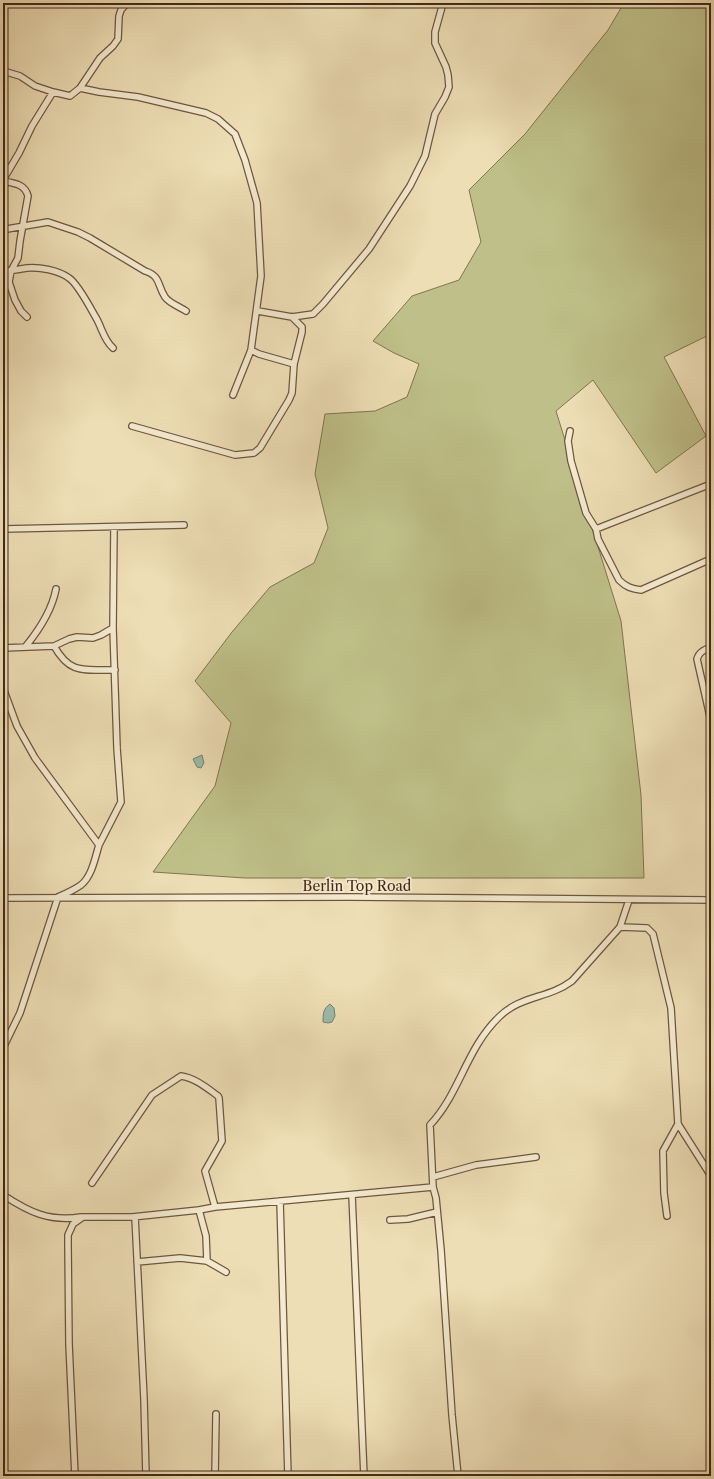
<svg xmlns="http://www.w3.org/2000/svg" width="714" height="1479" viewBox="0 0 714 1479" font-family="'Libre Caslon Text',serif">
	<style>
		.green { fill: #bfc089; stroke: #817450 }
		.water { fill: #9abcaa; stroke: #778170 }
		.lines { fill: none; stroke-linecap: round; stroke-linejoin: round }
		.minor-casing { stroke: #6e563f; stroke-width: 8 }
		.minor { stroke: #f4eacf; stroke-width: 5.5 }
		.labels { text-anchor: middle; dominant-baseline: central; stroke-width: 3.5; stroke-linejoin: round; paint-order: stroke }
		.street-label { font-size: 14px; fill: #432818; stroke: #f4eacf }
	</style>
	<rect width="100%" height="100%" fill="#eedeb5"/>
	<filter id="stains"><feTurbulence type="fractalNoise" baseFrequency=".005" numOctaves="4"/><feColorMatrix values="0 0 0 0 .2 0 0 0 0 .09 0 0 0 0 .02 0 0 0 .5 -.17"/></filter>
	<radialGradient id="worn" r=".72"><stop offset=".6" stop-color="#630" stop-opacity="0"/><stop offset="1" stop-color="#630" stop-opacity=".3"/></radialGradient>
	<!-- green -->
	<path class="green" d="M624,3H711V334L664,357L706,436L656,473L593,380L556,411L621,621L641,795L644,878H245L153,872L215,786L231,723L195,681L232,632L270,587L314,563L328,528L315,474L325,414L375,411L407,397L419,364L394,353L373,341L412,296L459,280L481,242L469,190L525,134L608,30Z"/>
	<!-- water -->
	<path class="water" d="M202,755L204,763L201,768L197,767L193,759Z
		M330,1004L334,1008L335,1016L332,1022L328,1023L323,1022C323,1014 323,1009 330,1004Z"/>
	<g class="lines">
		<!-- minor casing -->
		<g class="minor-casing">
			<path id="minor" d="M3,71L20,76L35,86L53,92
				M80,88L99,92L138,97L206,113L218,119L235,134L245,160L257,203L261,276L251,350L233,395
				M3,166L9,169
				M3,180L19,153L32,126L53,92L70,96L80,88L100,58L113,46L118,39L119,16L121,10L127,3
				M3,181C14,183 25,184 28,196L20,241L18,258L11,271L9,282L15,300L21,311L27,317
				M3,229H7L48,222L78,232L90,238L145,271C161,276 157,285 165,297C169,303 180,307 186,311
				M3,271C12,271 19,269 27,268C40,267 58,270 69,278C77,283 90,307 95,316C102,327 103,339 113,348
				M258,311L292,317L313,314L323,304L369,249L410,186L425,156L435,114L445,97L449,87L448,75L446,67L435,43V32L443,3
				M292,317L302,327V332L294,364
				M132,426L235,455L254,453L260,448L289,400L292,393L294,364L259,354L251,350
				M570,431L568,441L571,461L586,513L596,529L598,539L619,580C626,587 632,589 641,590L711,559
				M3,529L184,525
				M596,529L711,484
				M113,628L101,635L93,638L77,637L69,639L54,646C71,676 85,669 115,670
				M26,646C39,630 52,610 56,589
				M711,647C704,650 699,652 697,659L711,721
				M3,648L54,646
				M3,688L17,726L35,758L99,845L121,802L117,748L113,628L114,527
				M3,898L349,897L711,900
				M620,927L647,928L653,934L671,1008L678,1124L663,1151L664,1193L667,1216
				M3,1048L20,1013L58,897C65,894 74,890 81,885C92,876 95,858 99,845
				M678,1124L711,1176
				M433,1177L476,1165L536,1157
				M92,1183L152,1095L181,1076C195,1078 207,1088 218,1096L219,1098L222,1141L205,1171L215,1207
				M3,1195C29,1212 49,1222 81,1217
				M352,1195L364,1476
				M280,1201L288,1476
				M199,1210L206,1236L207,1261
				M135,1217L144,1399L146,1476
				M390,1220L408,1219L437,1212
				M137,1262L180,1258L207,1261L226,1272
				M75,1476L69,1344L68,1245V1235L73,1224L83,1217H132L199,1210L215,1207L433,1187
				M215,1476L216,1414
				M458,1476L452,1415L441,1250L436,1198L433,1187L430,1125C460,1093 466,1049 499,1017C521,995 548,999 572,981L620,927L629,900"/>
		</g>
		<!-- minor -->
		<use href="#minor" class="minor"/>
	</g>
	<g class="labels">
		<!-- street labels -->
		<g class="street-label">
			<text x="357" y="886">Berlin Top Road</text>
		</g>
	</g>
	<!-- margin -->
	<rect width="714" height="1479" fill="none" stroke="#eedeb5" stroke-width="16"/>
	<rect x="4" y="4" width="706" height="1471" fill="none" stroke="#432818" stroke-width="2"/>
	<rect x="8" y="8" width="698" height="1463" fill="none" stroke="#432818"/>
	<rect width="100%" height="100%" filter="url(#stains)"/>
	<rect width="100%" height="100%" fill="url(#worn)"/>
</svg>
